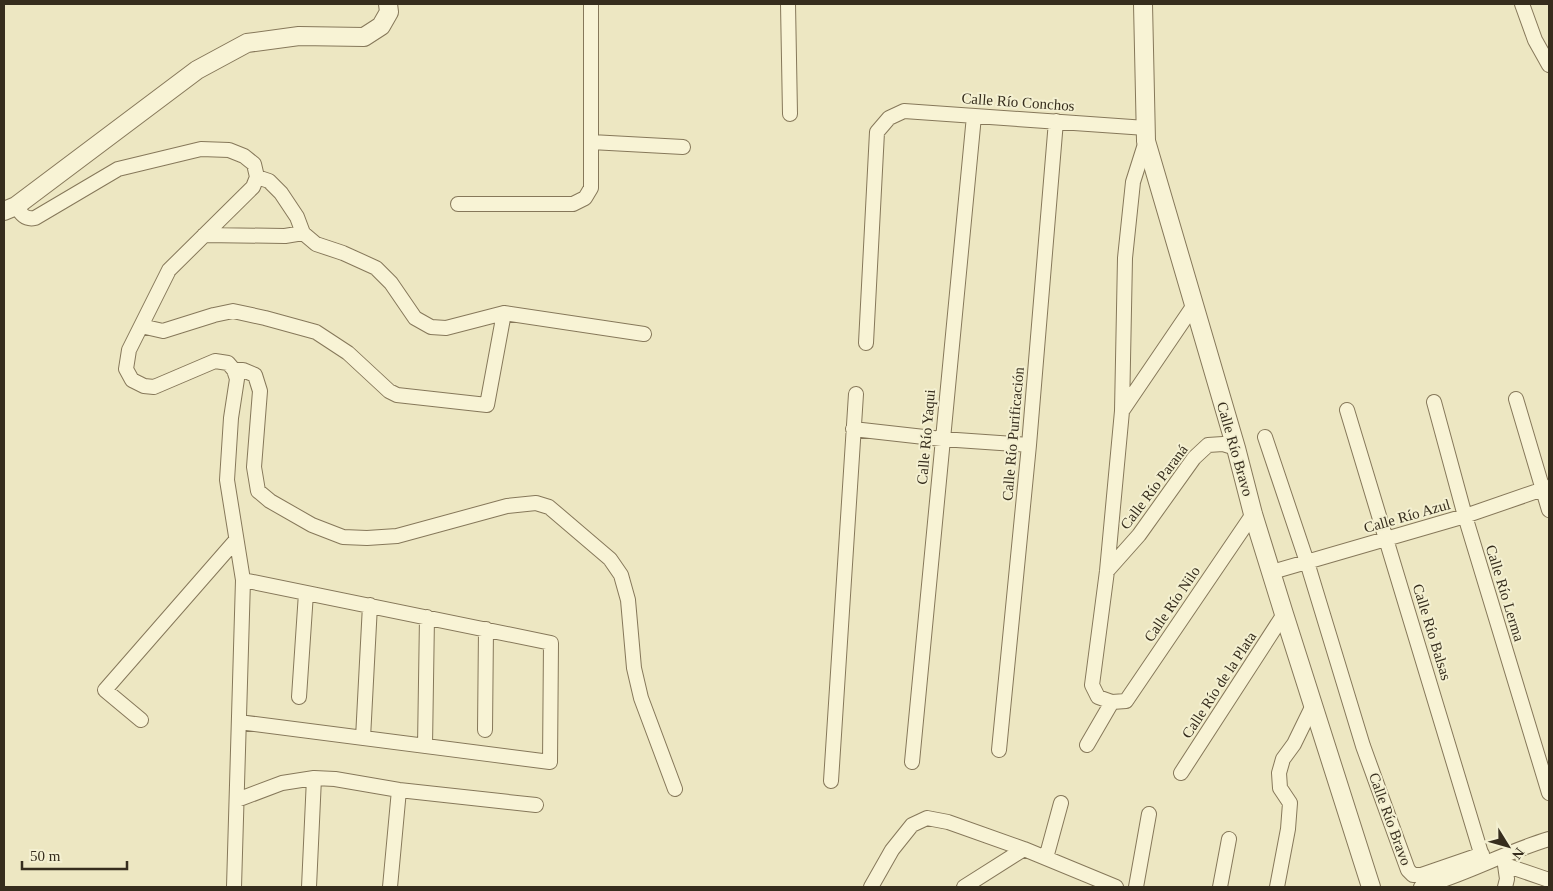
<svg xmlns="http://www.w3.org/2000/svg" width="1553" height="891" viewBox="0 0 1553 891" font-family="Georgia,serif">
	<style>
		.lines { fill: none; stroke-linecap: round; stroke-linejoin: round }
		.minor-casing { stroke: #86785a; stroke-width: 16 }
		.tertiary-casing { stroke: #86785a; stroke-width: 20 }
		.minor { stroke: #f8f3d5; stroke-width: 14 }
		.tertiary { stroke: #f8f3d5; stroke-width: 18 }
		.labels { text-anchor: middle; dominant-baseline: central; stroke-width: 4; stroke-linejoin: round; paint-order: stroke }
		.street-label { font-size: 15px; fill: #362d1d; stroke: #f4f0d1 }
	</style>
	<rect width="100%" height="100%" fill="#ede7c2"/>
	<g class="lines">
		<!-- minor casing -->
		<g class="minor-casing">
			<path id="minor" d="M788,4L790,114
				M1522,4L1535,40L1549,65
				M1146,141L1133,182L1125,258L1122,411L1107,571L1092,685L1098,697L1112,702L1126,701L1253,514
				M591,142L683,147
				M257,177L269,181L281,193L297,217L303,233L316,244L343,253L376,268L391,283L415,318L431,327L446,328L504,313L644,334
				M458,204H573L585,198L591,188V4
				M16,206C21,214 25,220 35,218L118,169L201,149L229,150L244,156L254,164L257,177L253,187L169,270L129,350L126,369L132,380L144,386L154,387L215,361L228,363L234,370L237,379L231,418L227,480L243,580L234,887
				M204,235L285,236L303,233
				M141,326L163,331L214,315L233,311L265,318L316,332L348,353L389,391L397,395L487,405L504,313
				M866,343L877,132L889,118L904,111L1146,128
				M234,370H243L255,375L260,391L254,467L258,491L270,501L312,525L343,537L367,538L397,536L507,506L536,503L549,507L610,559L621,575L628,600L634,668L641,698L675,789
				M1516,399L1549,510
				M1434,402L1465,516L1549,793
				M1347,410L1484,863
				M1122,411L1194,305
				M853,429L942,439L1029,445
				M1265,437L1307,562L1363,746L1408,870L1413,875H1421L1482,854
				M1107,571L1139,535L1194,458L1208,445L1223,444L1236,448
				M1272,572L1465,516L1549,487
				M299,697L306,593
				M141,720L105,690L236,540
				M239,722L550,762L551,643L243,580
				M485,730L486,629
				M363,738L370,605
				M1087,745L1112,702
				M425,746L427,617
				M999,750L1029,445L1056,121
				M912,762L974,116
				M1181,773L1284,614
				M831,781L856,394
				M237,800L282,783L314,778L335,779L399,790L536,805
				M1046,858L1061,803
				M1504,858L1507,879L1505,887
				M1505,865L1549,880
				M309,887L314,778
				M390,887L399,790
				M871,887L892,850L912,825L927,818L948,822L1024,849L1116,887
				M964,887L1024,849
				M1136,887L1149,814
				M1220,887L1229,839
				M1277,887L1288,829L1290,803L1280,788L1279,773L1283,759L1294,744L1313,705
				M1421,887C1465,875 1505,852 1549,839"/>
		</g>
		<!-- tertiary casing -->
		<g class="tertiary-casing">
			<path id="tertiary" d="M1143,4L1146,141L1236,448L1253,514L1284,614L1371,887
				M4,211L16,206L197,70L247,43L299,36L364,37L381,26L389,12L388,4"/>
		</g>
		<!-- minor -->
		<use href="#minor" class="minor"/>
		<!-- tertiary -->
		<use href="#tertiary" class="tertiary"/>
	</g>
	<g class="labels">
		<!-- street labels -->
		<g class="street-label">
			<text transform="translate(1018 102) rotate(4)">Calle Río Conchos</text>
			<text transform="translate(1013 434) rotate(-85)">Calle Río Purificación</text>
			<text transform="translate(926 437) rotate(-85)">Calle Río Yaqui</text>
			<text transform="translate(1235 449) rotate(74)">Calle Río Bravo</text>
			<text transform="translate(1154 487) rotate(-53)">Calle Río Paraná</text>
			<text transform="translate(1407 516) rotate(-16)">Calle Río Azul</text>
			<text transform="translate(1505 593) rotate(73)">Calle Río Lerma</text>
			<text transform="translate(1172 604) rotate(-56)">Calle Río Nilo</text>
			<text transform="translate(1432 632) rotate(73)">Calle Río Balsas</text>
			<text transform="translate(1219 685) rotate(-57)">Calle Río de la Plata</text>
			<text transform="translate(1390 819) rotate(70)">Calle Río Bravo</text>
		</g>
	</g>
	<!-- border -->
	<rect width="1553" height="891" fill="none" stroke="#362d1d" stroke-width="10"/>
	<!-- north arrow -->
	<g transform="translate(1508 846) rotate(127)" stroke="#f4f0d1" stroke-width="4" paint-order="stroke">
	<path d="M0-4L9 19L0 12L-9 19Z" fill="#362d1d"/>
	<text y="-8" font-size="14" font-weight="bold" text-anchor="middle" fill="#362d1d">N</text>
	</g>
	<!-- scale -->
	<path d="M22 861v8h105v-8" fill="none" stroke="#362d1d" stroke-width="2.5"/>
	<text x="30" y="861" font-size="15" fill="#362d1d" stroke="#f4f0d1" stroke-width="4" paint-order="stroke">50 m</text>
</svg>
